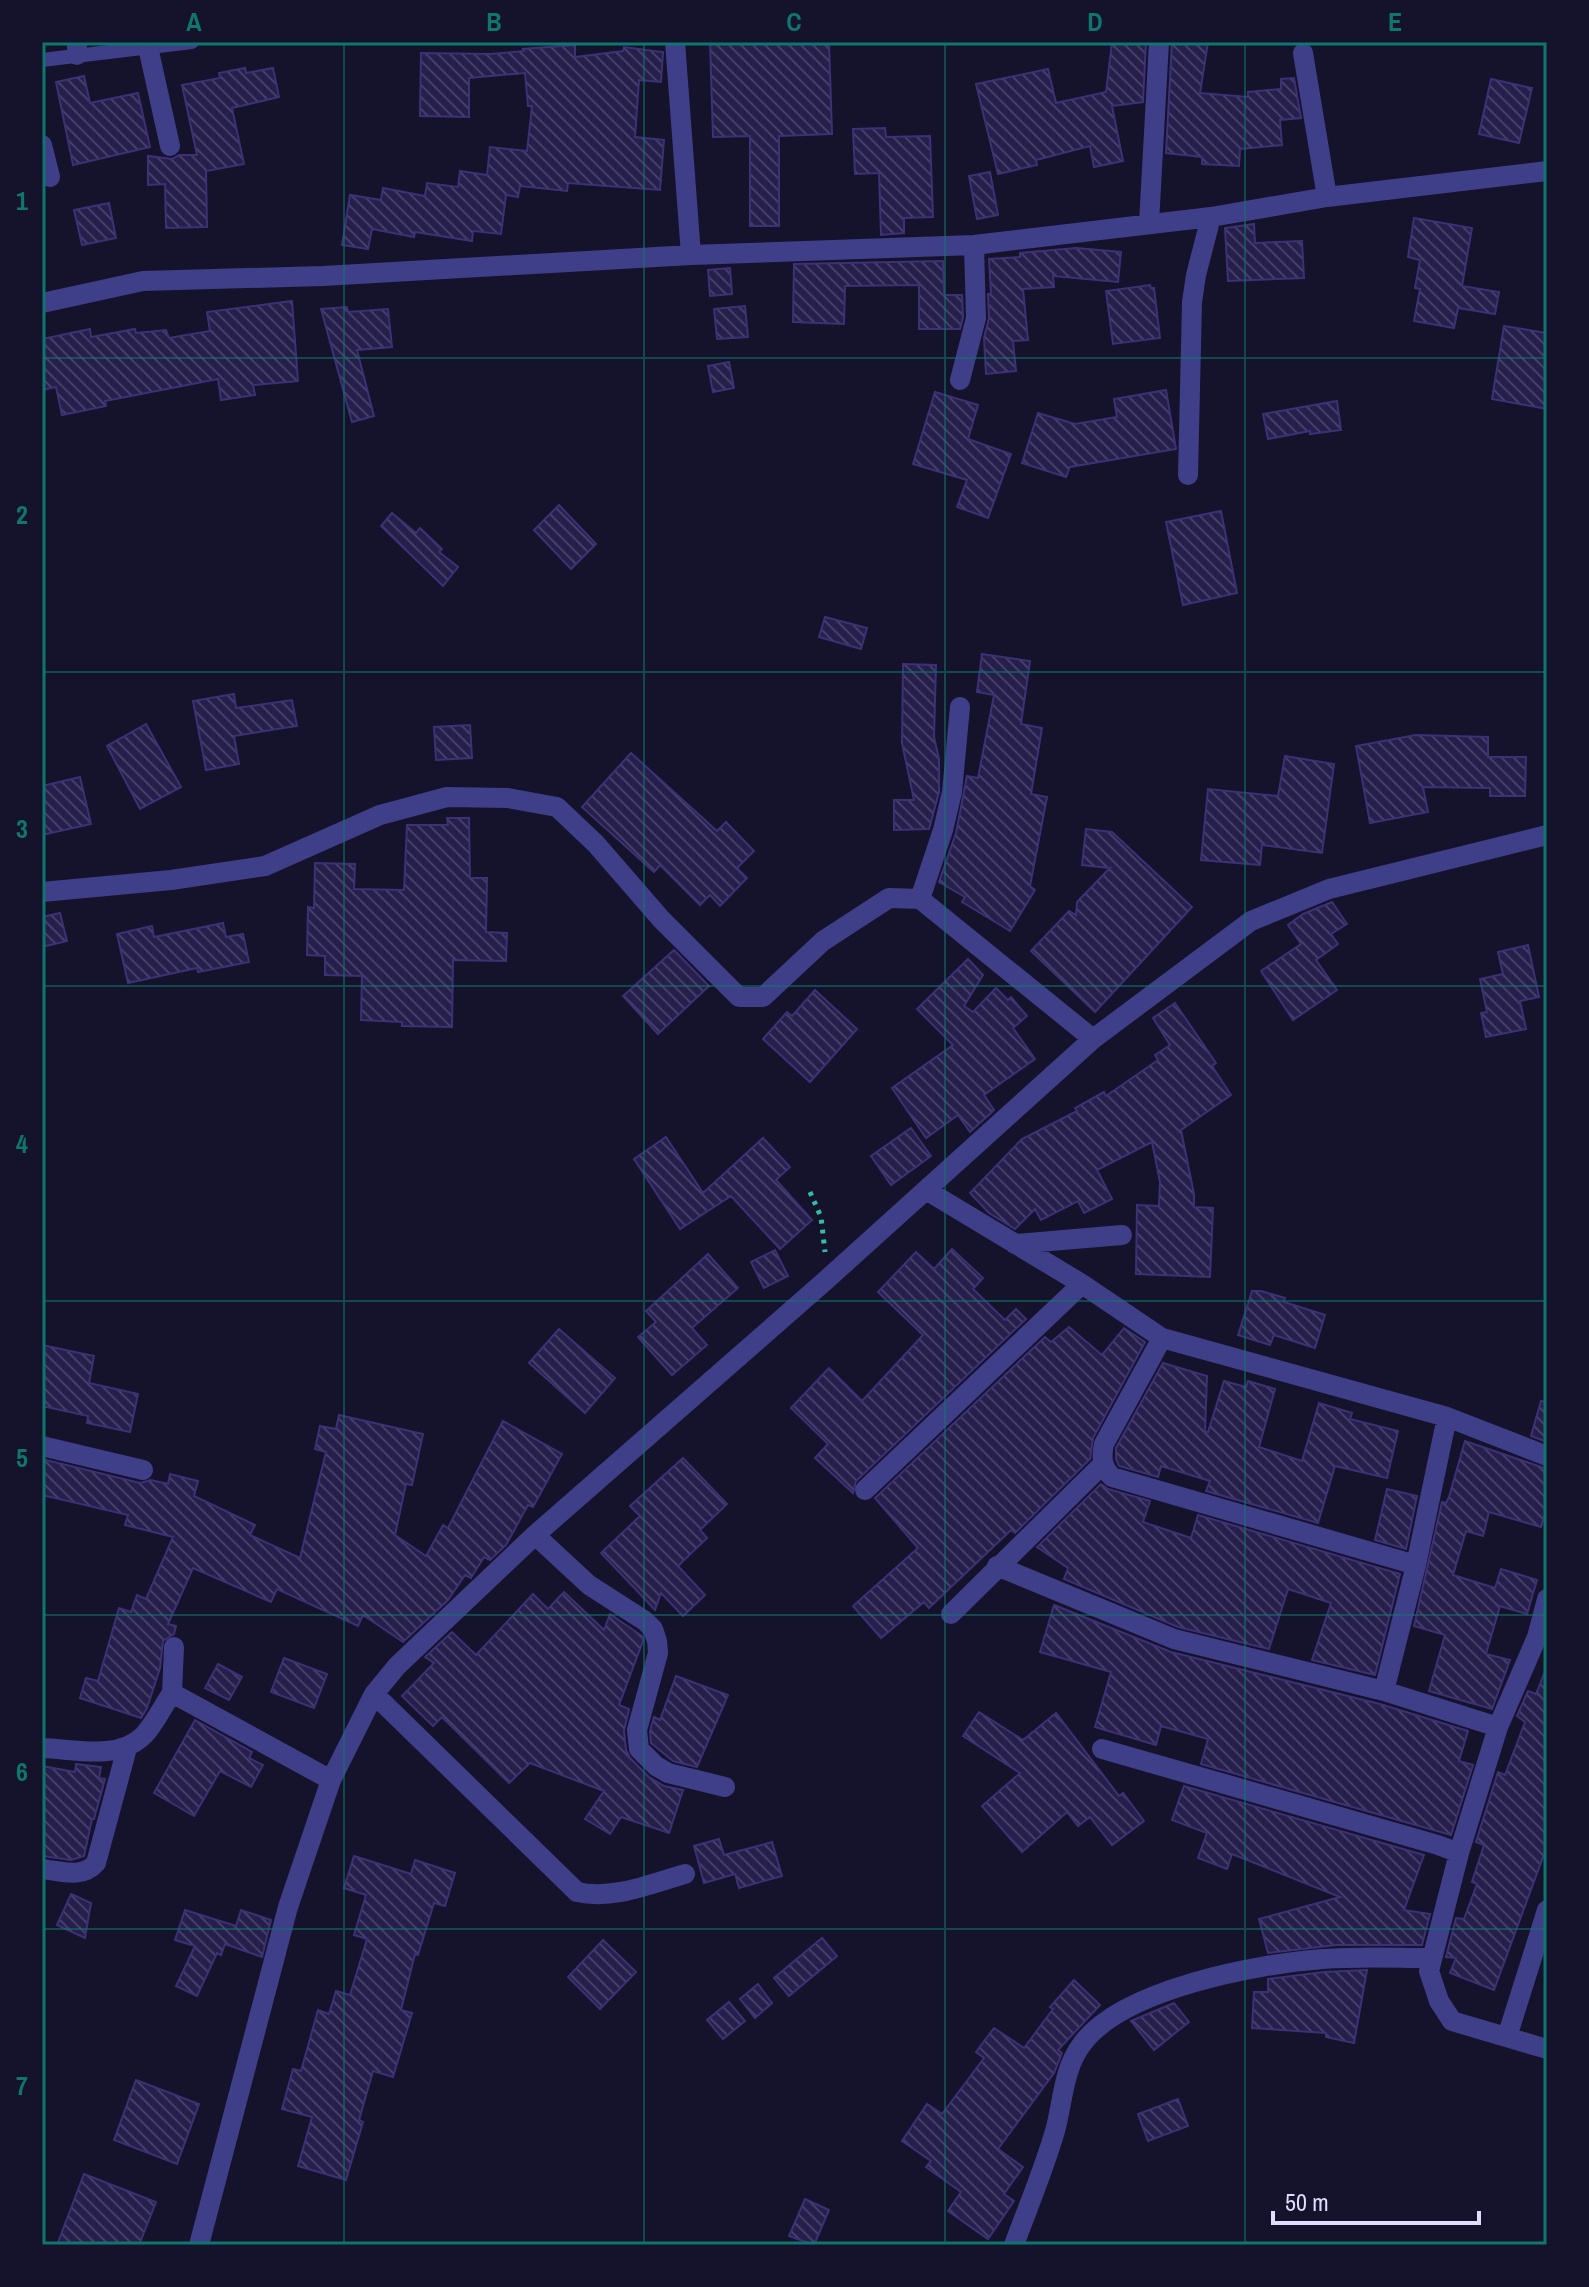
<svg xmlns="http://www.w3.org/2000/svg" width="1589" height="2287" viewBox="0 0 1589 2287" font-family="'Archivo Narrow',sans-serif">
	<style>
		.building { fill: url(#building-back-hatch); stroke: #3d3176; stroke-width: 2 }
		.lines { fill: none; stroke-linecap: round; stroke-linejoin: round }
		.path { stroke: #35baae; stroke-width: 5; stroke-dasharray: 4 6; stroke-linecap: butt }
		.lane { stroke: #3f3e88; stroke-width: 14 }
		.street { stroke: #3f3e88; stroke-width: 20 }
		.grid { fill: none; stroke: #0f766e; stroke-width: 2; stroke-opacity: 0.55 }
		.neatline { fill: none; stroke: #0f766e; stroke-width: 3 }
		.grid-label { font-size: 26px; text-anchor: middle; font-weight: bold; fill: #0f766e }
	</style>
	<defs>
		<pattern id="building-back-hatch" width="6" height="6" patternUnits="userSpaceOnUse" patternTransform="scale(2)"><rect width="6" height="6" fill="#261e4b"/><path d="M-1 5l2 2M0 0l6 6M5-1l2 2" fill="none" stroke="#453e66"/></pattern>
	</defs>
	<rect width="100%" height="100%" fill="#15122b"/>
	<!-- building -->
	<path class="building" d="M710,42H829L832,134L779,136V226H750V136L713,137Z
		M1112,42H1146L1143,102L1112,106L1123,161L1094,167L1090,146L1036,160L1037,165L998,174L976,84L1048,69L1056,103L1106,92Z
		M1172,42H1208L1200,93L1248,97V92L1281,89V79L1294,78L1301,118L1280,120L1282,145L1240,149L1239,166L1202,164V157L1166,153Z
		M575,45V57L623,51L624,47L663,52L661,82L639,80L635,137L664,140L660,190L568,183L567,191L520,186L518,197L506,195L501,234L473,231L472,241L415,232L414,237L372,229L368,249L342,245L350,195L381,200L383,188L425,196L427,183L458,187L460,171L487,175L490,147L527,151L532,106H528L525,73L469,78V117L420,116L421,53L491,54L524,51L523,49Z
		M245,68L246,73L273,68L279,97L232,108L244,164L206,171L207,227L166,228L165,184L148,185V156L172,159L179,155H197L182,85L220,78L219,73Z
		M84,76L90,103L138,93L150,147L73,165L56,82Z
		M1491,79L1532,88L1519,143L1479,134Z
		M885,128L886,137L930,136L933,217L904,218V233L881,235L879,173L855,174L853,129Z
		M990,172L998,215L977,219L969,176Z
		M109,203L116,238L82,245L74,210Z
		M1414,218L1472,228L1462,286L1499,292L1495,314L1458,308L1454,328L1414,321L1420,289L1415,288L1420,260L1408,257Z
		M1254,224L1255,243L1302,241L1304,278L1228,281L1225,228Z
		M1076,248L1121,252L1118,282L1053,276L1054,287L1023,289L1028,340L1013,341L1016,371L986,374L984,338L989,318L988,294H991L989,259L1020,257V253Z
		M943,261L944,295H962L963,317L960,329H919V285L845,286L844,324L793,322L794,264Z
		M730,268L732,294L710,296L708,270Z
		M1150,285L1151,288H1154L1160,338L1113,344L1106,291Z
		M292,301L298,381L253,385L255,395L221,400L218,379L105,401L106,406L62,415L56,387L42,390V339L90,329L91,337L135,329L136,333L166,330L169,338L210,331L207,312Z
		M745,306L748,337L717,339L714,309Z
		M347,307L348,312L388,309L392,347L357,350L374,416L352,422L321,309Z
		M1504,326L1547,333V409L1492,399Z
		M729,362L734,388L713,392L708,366Z
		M1166,390L1176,449L1070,467L1066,477L1022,463L1038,413L1075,424L1117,417L1114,399Z
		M935,392L978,405L968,439L1011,454L988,518L957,507L967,480L913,464Z
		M1337,401L1341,430L1310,434V431L1268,439L1263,414Z
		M559,505L596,544L571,569L534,530Z
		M1221,511L1237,593L1183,605L1166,522Z
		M392,513L416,533L420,528L442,549L439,552L458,567L443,586L381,526Z
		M825,617L867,628L861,649L819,637Z
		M982,654L1030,661L1021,724L1042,728L1031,794L1047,797L1030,886L1035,890L1010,931L962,902L965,897L939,882L956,833L967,776L978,778L994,695L977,692Z
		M903,664L936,665L934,737L939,759V792L929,829L894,830V800H914L902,743Z
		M234,694L236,708L292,700L297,726L234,736L239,764L206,770L193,701Z
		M146,724L181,787L140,809L107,746Z
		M470,725L472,758L436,760L434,727Z
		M1416,735L1488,737V757H1526L1525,796H1490V788L1423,787L1428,812L1370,823L1356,746Z
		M631,753L717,831L726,822L754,851L737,868L747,878L720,906L710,895L700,905L660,865L654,872L582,807Z
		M1285,756L1334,764L1322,853L1262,845L1260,865L1201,860L1208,789L1278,796Z
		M80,777L91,824L42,835V786Z
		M447,818H469L470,878H487L486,932L507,933L506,961L453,960L452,1027L402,1026V1022L361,1020L362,976L325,975V956L307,955L308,907L314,908L315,863L355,864L354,889L404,890L407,825H448Z
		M1086,829L1112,832L1192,907L1095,1012L1031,951L1069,911L1076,915L1077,902L1110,868L1082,865Z
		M1332,902L1347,924L1331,934L1338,944L1316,960L1337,990L1293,1020L1261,971L1301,944L1288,925L1303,914Z
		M60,913L67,941L42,947V917Z
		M223,923L226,937L243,934L249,962L198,972L197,968L128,983L117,934L152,926L154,937Z
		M1528,945L1539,997L1520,1001L1526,1029L1486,1037L1481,1013L1487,1012L1480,979L1503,974L1498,952Z
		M674,950L709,986L658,1034L623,996Z
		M968,959L983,975L964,1006L973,1012L996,988L1008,1000L1011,997L1027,1016L1013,1028L1035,1059L984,1095L994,1110L970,1132L958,1115L926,1138L892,1088L953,1045L917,1009Z
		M815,990L857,1029L810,1082L763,1039L787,1012L792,1016Z
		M1175,1003L1216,1063L1212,1066L1231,1095L1181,1130L1194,1194V1207L1213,1208L1210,1277L1136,1274L1137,1205L1159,1206L1160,1182L1152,1142L1097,1170L1112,1199L1084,1213L1078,1201L1041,1220L1035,1209L1015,1229L989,1213L970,1193L1022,1139L1077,1111L1075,1108L1104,1092L1106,1096L1158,1060L1155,1055L1170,1045L1153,1018Z
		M911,1128L931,1156L891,1185L871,1156Z
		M666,1137L703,1193L763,1138L790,1167L776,1180L812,1220L780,1249L731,1196L680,1229L634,1159Z
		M952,1249L983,1278L973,1289L1005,1320L1016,1309L1026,1319L856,1481L853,1493L815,1458L828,1444L791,1408L829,1368L862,1401L923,1335L878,1292L916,1252L934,1269Z
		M775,1250L788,1276L764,1288L751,1262Z
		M708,1254L738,1288L692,1328L707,1345L672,1375L638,1337L656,1322L646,1311Z
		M1252,1291H1261L1285,1298L1284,1302L1325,1315L1315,1348L1274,1335L1270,1345L1238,1335Z
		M1069,1327L1102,1355L1124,1328L1145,1342L1093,1438L1090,1459L1015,1533L1011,1530L929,1608L924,1602L881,1638L853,1606L918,1548L875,1498L1045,1337L1051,1342Z
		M559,1329L615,1378L585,1413L529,1363Z
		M42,1345L94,1356L89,1383L138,1394L130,1432L87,1423L88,1416L42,1406Z
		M1163,1363L1207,1376L1205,1432H1208L1224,1381L1246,1387L1248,1381L1275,1389L1259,1447L1302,1461L1319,1403L1352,1413L1350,1419L1398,1431L1387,1478L1335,1466L1318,1523L1206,1491L1210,1481L1161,1466L1158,1477L1119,1466L1116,1459V1448Z
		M1541,1401L1547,1402V1442L1531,1436Z
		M339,1415L423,1434L412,1485L406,1484L395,1535L426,1556L443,1525L448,1528L503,1421L562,1454L533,1507L528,1505L506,1545L490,1560L484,1557L471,1578L465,1575L448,1600L403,1642L363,1615L358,1626L277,1589L271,1602L193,1568L168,1624L176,1626L174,1634L163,1641L160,1668L147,1708L141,1718L80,1698L86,1678L98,1681L119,1608L131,1612L137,1595L146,1599L173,1537L125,1525L128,1515L42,1495V1459L140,1483L151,1480L168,1484L170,1474L198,1481L194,1496L255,1525L250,1535L300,1558L326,1452L315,1449L320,1426L336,1429Z
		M1465,1441L1547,1469V1508L1541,1527L1489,1512L1483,1536L1466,1531L1453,1575L1495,1588L1501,1569L1537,1580L1527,1614L1500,1606L1486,1654L1510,1660L1492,1709L1429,1691L1445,1635L1414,1626L1442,1502L1446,1503L1449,1497Z
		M683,1458L727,1504L700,1530L707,1538L678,1566L705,1595L683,1616L661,1593L655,1610L601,1553L640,1516L630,1506Z
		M1101,1484L1108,1489L1150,1501L1143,1522L1191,1538L1198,1515L1400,1574L1375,1675L1312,1660L1331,1603L1288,1589L1269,1649L1178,1627L1064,1579L1068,1568L1037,1547Z
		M1387,1489L1417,1496L1406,1549L1375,1540Z
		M564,1592L604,1630L610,1614L642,1636L643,1641L619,1705L629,1709L624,1731L626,1750L630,1758L649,1777L664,1786L683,1790L669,1833L621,1817L610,1834L585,1819L604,1791L530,1763L509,1783L442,1717L433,1726L402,1696L434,1663L425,1657L452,1632L476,1655L533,1594L548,1609Z
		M1054,1605L1171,1652L1380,1704L1468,1731L1459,1761L1473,1765L1451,1835L1201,1764L1208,1739L1161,1726L1156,1745L1095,1727L1111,1672L1040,1652Z
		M284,1658L327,1674L314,1708L271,1692Z
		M218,1664L242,1677L229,1700L205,1688Z
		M1545,1671L1547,1846L1494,1990L1450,1973L1456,1958L1446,1957L1456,1918L1464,1919L1477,1884L1472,1882L1484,1845L1476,1842L1498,1772L1505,1775L1525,1722L1517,1716L1528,1691L1536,1694Z
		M676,1676L728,1695L697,1767L673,1761L651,1743L650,1731L654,1717L660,1720Z
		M979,1712L1023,1740L1056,1713L1119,1796L1123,1793L1144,1821L1112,1845L1090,1817L1078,1826L1067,1812L1022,1852L982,1806L1020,1773L963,1736Z
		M195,1720L252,1752L249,1758L263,1765L251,1787L220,1771L194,1816L154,1793Z
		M76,1764L101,1767L99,1778L105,1779L94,1819H92L84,1856L71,1860L42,1856V1766L75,1772Z
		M1184,1786L1424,1855L1404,1910L1430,1914L1422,1945H1336L1268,1953L1259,1919L1340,1897L1232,1854L1227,1869L1198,1858L1207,1833L1172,1820Z
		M719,1839L724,1855L772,1842L782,1876L739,1888L735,1874L704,1883L694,1846Z
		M354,1856L411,1874L415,1860L455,1873L445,1906L434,1903L418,1955L415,1954L401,2010L412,2013L393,2077L373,2071L359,2120L363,2122L346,2180L298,2166L312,2117L282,2109L293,2069L301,2071L318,2010L329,2014L336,1991L350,1995L367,1939L354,1935L366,1895L344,1888Z
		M71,1894L91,1903L85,1938L57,1925Z
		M185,1910L236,1926L241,1910L271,1920L262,1957L225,1944L221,1955L217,1953L197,1996L176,1986L195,1946L175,1940Z
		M822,1938L837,1956L789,1996L774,1978Z
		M603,1940L636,1972L600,2009L568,1977Z
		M1367,1970L1354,2043L1326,2037V2033L1252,2028L1254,1992H1268V1979L1324,1972Z
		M1074,1980L1100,2005L1058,2050L1062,2053L1054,2073L998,2149L1023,2167L1004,2194L1014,2201L988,2239L948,2211L961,2192L926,2167L931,2161L902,2141L927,2104L942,2114L984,2058L976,2052L994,2028L1024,2048L1053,2009L1050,2007Z
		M758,1984L772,2003L755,2018L740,1999Z
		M729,2002L745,2021L723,2039L707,2020Z
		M1174,2003L1189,2022L1154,2050L1131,2021Z
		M136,2080L199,2104L177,2164L114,2140Z
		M1178,2099L1188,2126L1148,2141L1138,2114Z
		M84,2174L156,2202L139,2245H57Z
		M805,2199L829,2210L814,2245L789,2236Z"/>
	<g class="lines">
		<!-- path -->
		<path class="path" d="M810,1192L821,1217L825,1252"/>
		<!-- lane -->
		<path class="lane" d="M42,60L192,42"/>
		<!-- street -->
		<path class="street" d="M77,42V55
			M675,42L691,255
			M148,47L170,146
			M1303,53L1327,197
			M42,145L50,177
			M1149,223L1159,42
			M42,303L143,281L323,276L691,255L974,245L1211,217L1327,197L1547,171
			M960,380L976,318L974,245
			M1188,475L1192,302L1196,275L1211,217
			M42,892L171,880L265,866L380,815L447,797L508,798L557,807L596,844L661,919L739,997H763L823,941L889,898L920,899L1093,1039
			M920,899L943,830L952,792L960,707
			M926,1190L1082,1284L1162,1338L1447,1417L1547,1456
			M1015,1244L1122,1235
			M1162,1338L1104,1444C1101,1458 1102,1467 1112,1477L1416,1565
			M42,1446L143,1470
			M865,1490L1082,1284
			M535,1535L589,1585L645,1621L653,1629L657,1641L658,1653L637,1730L639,1749L656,1766L668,1773L725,1787
			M997,1566L1174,1639L1384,1691L1498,1727
			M1547,1599L1537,1637L1498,1727L1459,1853L1429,1971L1439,2001L1452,2021L1547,2049
			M951,1614L1103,1464
			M1384,1691L1416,1565L1447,1417
			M172,1693L174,1647
			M374,1694L577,1892C613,1900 650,1884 685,1874
			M42,1748C75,1749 118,1761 144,1735C155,1723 163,1706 172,1693L331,1780
			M1102,1749L1438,1845L1459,1853
			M42,1869C61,1871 82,1879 96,1863L127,1748
			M1507,2037L1547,1910
			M199,2245L288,1907L331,1780L374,1694L397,1666L535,1535L825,1281L1093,1039L1251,921L1329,889L1547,835
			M1014,2245C1028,2207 1044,2169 1055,2131C1063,2102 1063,2069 1082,2044C1122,1989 1257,1964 1323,1959C1359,1956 1396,1958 1432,1958"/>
	</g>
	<!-- grid -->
	<path class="grid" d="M344,42V2245M644,42V2245M945,42V2245M1245,42V2245M42,358H1547M42,672H1547M42,986H1547M42,1301H1547M42,1615H1547M42,1929H1547"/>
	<!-- border -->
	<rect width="1589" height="2287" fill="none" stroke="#15122b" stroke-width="88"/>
	<!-- scale -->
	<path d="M1273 2211v12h206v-12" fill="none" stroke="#dfdcfe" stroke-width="4"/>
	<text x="1285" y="2211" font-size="24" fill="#dfdcfe" stroke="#15122b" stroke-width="6" paint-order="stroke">50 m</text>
	<rect x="44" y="44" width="1501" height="2199" class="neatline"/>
	<g class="grid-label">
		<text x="194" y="31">A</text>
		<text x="494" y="31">B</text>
		<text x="794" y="31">C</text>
		<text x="1095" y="31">D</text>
		<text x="1395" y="31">E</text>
		<text x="22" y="210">1</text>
		<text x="22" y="524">2</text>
		<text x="22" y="838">3</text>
		<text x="22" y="1153">4</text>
		<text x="22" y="1467">5</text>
		<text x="22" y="1781">6</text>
		<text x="22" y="2095">7</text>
	</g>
</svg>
